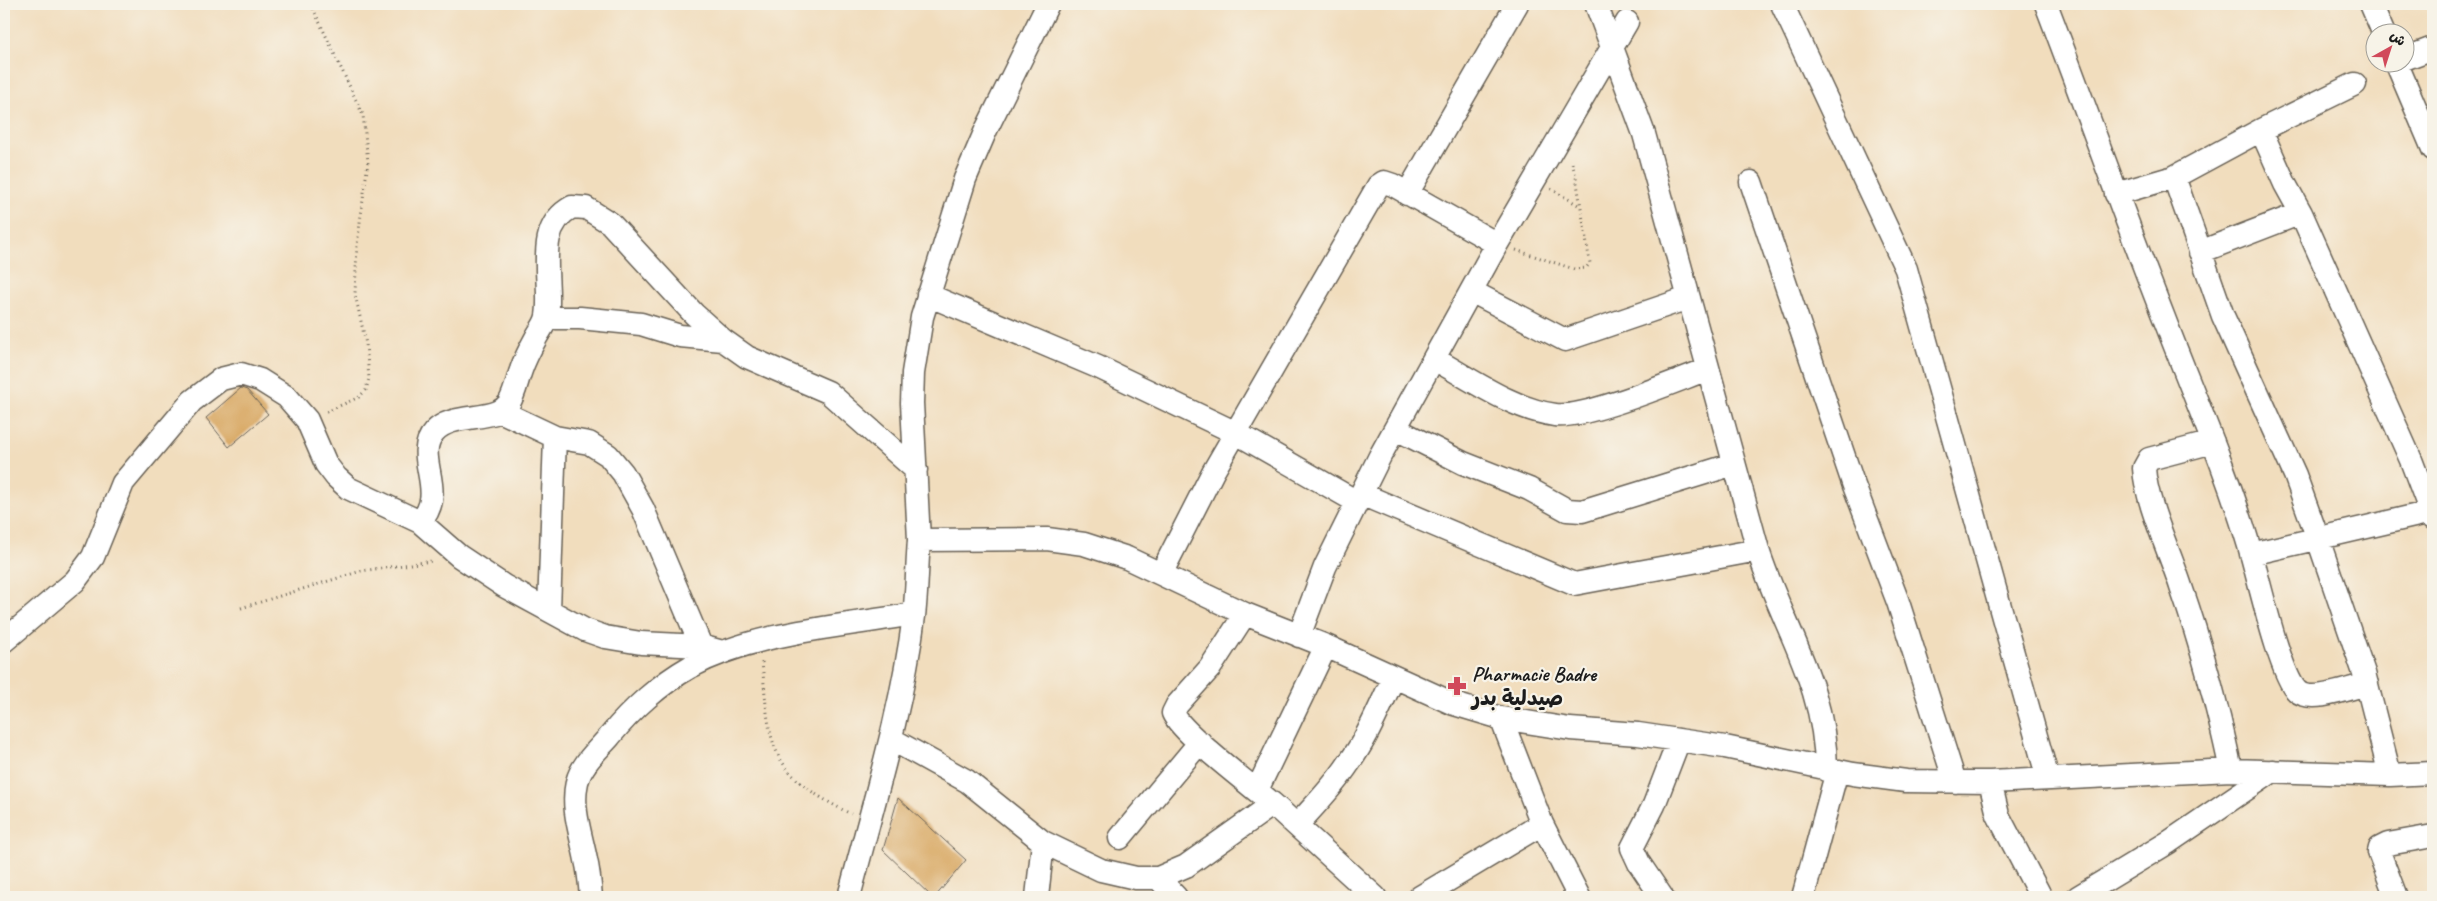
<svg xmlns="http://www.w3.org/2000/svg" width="2437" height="901" viewBox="0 0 2437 901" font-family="Caveat,'Playpen Sans Arabic',sans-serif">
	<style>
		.building { fill: #d6a258 }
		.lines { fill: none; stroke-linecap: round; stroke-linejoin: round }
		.minor-casing { stroke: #676054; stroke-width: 25 }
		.path { stroke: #676054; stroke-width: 3; stroke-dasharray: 1 4; stroke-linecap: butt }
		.minor { stroke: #fff; stroke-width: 22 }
		.labels { text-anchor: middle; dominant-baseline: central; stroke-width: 4.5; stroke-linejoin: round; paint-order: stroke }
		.poi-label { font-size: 21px; font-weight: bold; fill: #1c1c1c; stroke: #f7f3e8; text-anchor: start }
	</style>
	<rect width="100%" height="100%" fill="#f7f3e8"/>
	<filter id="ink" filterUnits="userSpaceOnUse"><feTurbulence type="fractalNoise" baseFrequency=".02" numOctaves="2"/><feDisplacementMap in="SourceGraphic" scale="10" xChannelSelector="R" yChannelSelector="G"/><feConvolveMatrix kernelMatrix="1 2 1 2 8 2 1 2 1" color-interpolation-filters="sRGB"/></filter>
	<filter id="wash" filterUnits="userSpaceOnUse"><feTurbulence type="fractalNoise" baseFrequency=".0096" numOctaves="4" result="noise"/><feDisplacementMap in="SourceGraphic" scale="20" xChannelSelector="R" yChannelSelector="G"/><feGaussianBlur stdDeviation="1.12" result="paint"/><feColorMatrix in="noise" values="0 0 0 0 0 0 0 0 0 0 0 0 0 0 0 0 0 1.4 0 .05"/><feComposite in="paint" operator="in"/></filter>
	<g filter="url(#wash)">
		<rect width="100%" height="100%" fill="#f1ddbd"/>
		<g id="blocks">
			<!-- building -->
			<path class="building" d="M241,388L247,390L268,414L229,447L206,418Z
				M898,798L966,860L935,897H932L883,850Z"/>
		</g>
	</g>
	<g filter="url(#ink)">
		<use href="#blocks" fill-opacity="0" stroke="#676054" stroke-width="1"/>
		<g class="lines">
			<!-- minor casing -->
			<g class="minor-casing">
				<path id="minor" d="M1596,4L1644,134L1758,550C1783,628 1826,685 1826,770
					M1782,4L1906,269L2048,779
					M2046,4C2086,108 2123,214 2164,318C2193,394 2226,468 2249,546C2258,575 2279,673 2297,691C2311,704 2350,688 2367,684
					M2371,4L2383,32
					M2404,59L2433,48
					M2396,62L2433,149
					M2261,130L2355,84
					M2174,177L2223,316L2295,475L2318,539L2364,673L2390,775
					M1751,182L1853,483L1898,602L1955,782
					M1407,194L1517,4
					M2116,194L2174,177L2261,130L2285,184L2301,213L2411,460L2433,518
					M2200,252L2301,213
					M1471,291L1565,340L1688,298
					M928,295L1098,367L1236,433L1357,502
					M547,318H580L641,324L680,336L723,340
					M1434,359C1471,379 1512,409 1555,415C1586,419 1675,381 1708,369
					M500,411L555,437L589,443L608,455L623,473L643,509L701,646
					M1396,429L1463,463L1529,489L1567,510L1582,511L1734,464
					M2213,442L2149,459L2144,468C2146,503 2170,552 2181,587C2202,647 2218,709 2231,770
					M1361,494L1574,584L1758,550
					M420,522L459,556L504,586L585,630L605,637L641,643L701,646L723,652
					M919,540L912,403L913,373L922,317L965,179L986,130L1048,4
					M2251,554L2431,512
					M1161,574L1213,472L1378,186L1384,182L1393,185L1497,244
					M549,610L555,437
					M1245,614L1210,668L1177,705L1173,713C1181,733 1253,787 1273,804
					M1299,636L1325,567L1380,456L1497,244L1627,22
					M4,641L75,581L93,557L123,483L192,401L221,379L241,374L260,380L287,397L307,420L326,464L336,477L348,488L420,522C449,491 412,457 434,432C449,415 478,420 498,412C502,410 507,406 509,403C515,393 517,381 521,370C525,358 531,347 537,336C541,329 546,323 547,316C553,281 532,228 572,207L586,208L610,223L694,314L723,340L747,357L828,392L916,470
					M1501,718L1542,824L1579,897
					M891,739L967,781L1043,842L1037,897
					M1990,782L1998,815L2041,897
					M1257,790L1326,646
					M1297,825C1315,805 1334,786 1349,763C1368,737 1380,706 1394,677
					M1120,838L1200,742
					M1043,842L1101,870L1136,878H1158L1186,866L1273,804L1375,897
					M1158,878L1176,897
					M591,897C590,885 589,872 586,860C581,834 571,808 577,782C582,763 598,750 610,736C631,710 660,684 690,667C757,631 840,627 914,614
					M849,897C873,804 902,711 914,616C917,591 917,565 919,540L1047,539L1084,544L1127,558L1245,614L1326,646L1454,704L1501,718L1570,729L1638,734L1725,747L1853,774L1906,781L1990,782L2231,770L2390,775L2433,773
					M1420,897L1542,824
					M1662,897L1639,863L1632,848L1654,805L1679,740
					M1803,897L1837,771
					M2078,897L2169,842L2273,771
					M2396,897L2379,852L2380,848L2388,844L2433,836"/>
			</g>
			<!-- path -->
			<path class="path" d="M311,4L363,115L368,162L357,245L355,294L366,344L369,378L366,390L359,397L326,412
				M1551,189L1580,206
				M1516,250L1574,269L1586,268L1590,263L1576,177L1571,160
				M241,608L361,571L432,561
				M762,662C770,748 767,772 851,814"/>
			<!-- minor -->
			<use href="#minor" class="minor"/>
		</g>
	</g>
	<!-- icons -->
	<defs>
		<g id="pharmacy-bare" transform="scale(1.5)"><path d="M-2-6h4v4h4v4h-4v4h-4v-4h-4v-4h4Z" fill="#d1495b" stroke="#f7f3e8" stroke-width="2.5" paint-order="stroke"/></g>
	</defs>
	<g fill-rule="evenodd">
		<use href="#pharmacy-bare" x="1457" y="686"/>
	</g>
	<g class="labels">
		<!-- poi labels -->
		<g class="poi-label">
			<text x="1472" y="674">Pharmacie Badre<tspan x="1472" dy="24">صيدلية بدر</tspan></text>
		</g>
	</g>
	<!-- margin -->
	<rect width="2437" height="901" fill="none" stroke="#f7f3e8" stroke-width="20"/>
	<!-- north arrow -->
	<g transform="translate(2390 48) rotate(39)"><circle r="24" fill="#f7f3e8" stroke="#9f9d96"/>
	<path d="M0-4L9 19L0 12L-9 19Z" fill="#d1495b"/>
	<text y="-8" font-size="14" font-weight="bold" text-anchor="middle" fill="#1c1c1c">ش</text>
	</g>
</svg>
